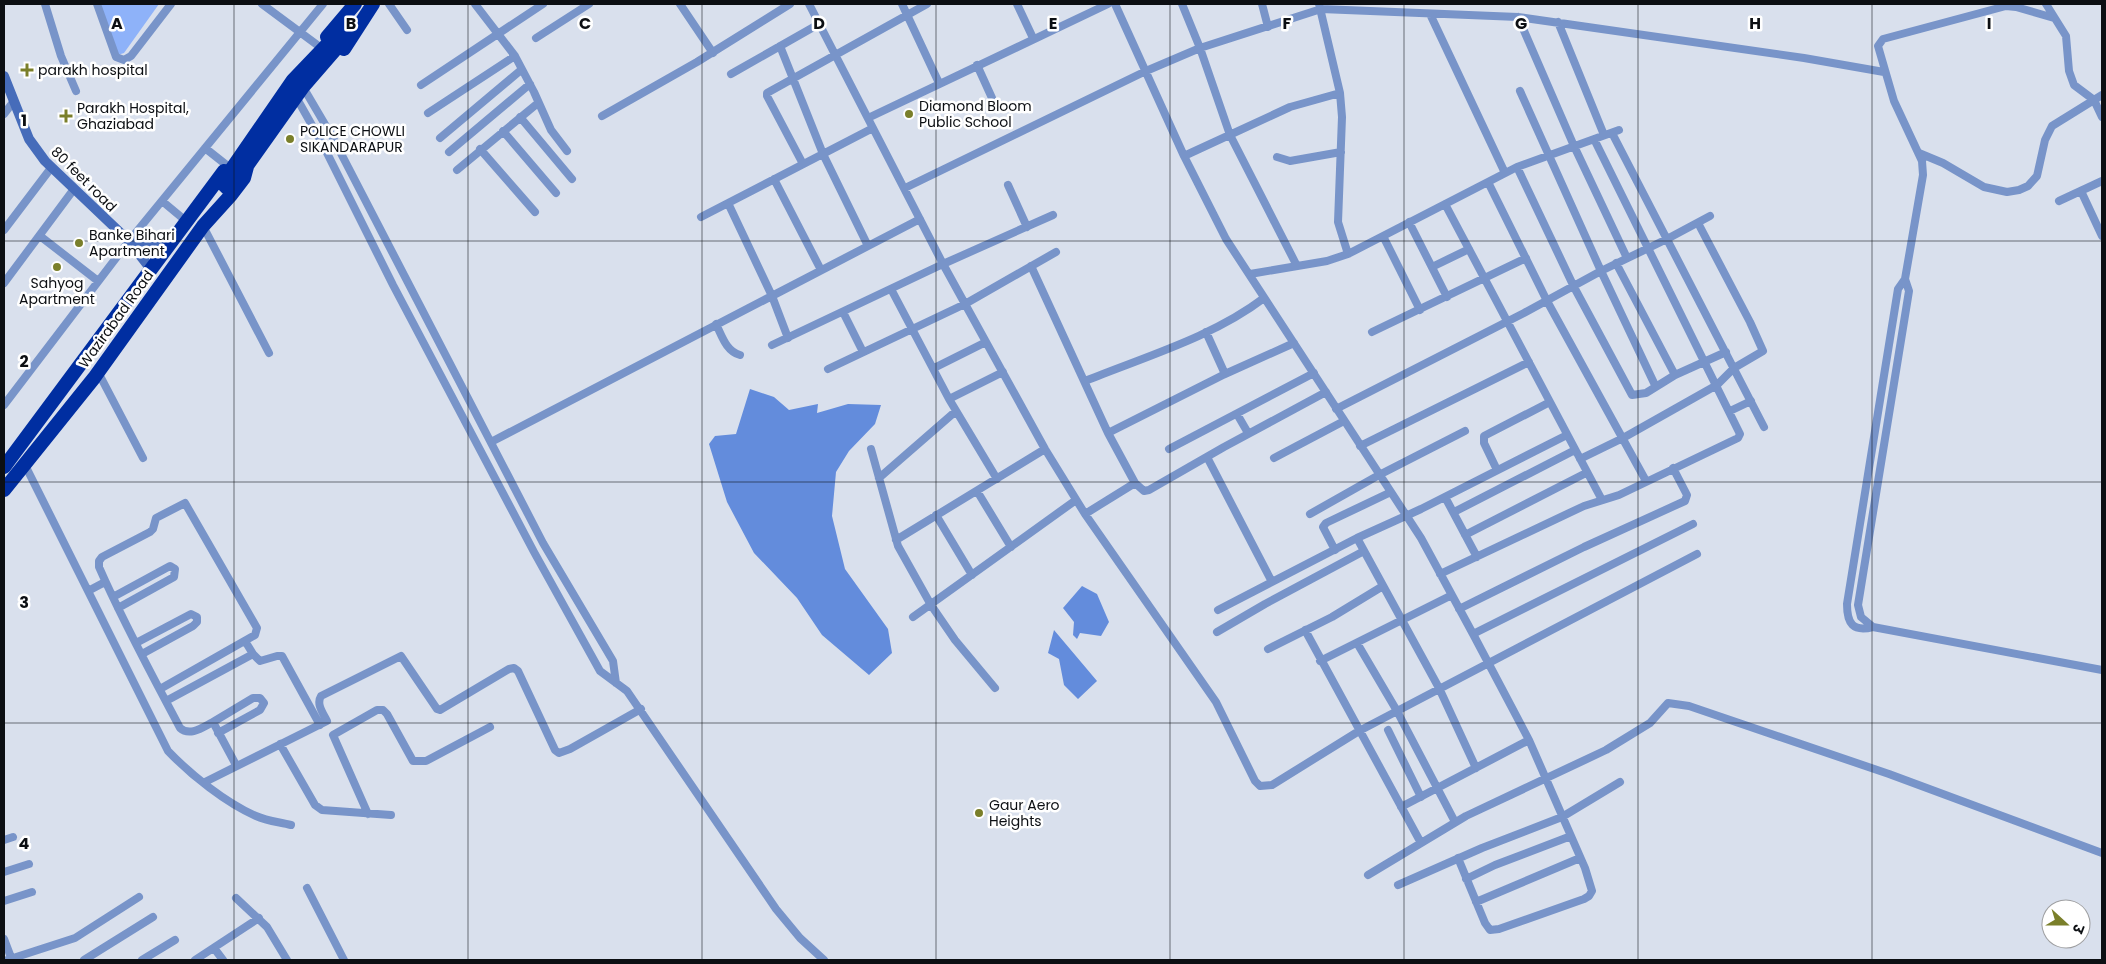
<svg xmlns="http://www.w3.org/2000/svg" width="2106" height="964" viewBox="0 0 2106 964" font-family="Poppins,'Noto Sans Devanagari',sans-serif">
	<style>
		.green { fill: #8eb2f9 }
		.water { fill: #638cdc }
		.lines { fill: none; stroke-linecap: round; stroke-linejoin: round }
		.street { stroke: #7894c9; stroke-width: 8 }
		.secondary { stroke: #466cba; stroke-width: 10 }
		.highway { stroke: #002ea1; stroke-width: 14 }
		.grid { fill: none; stroke: #0c0f13; stroke-width: 1; stroke-opacity: 0.55 }
		.poi-dot { fill: #7a7f2a; stroke: #fff; stroke-width: 2 }
		.labels { text-anchor: middle; dominant-baseline: central; stroke-width: 5; stroke-linejoin: round; paint-order: stroke }
		.poi-label { font-size: 14px; fill: #0c0f13; stroke: #fff; text-anchor: start }
		.street-label { font-size: 14px; fill: #0c0f13; stroke: #fff }
		.grid-label { font-size: 16px; text-anchor: middle; font-weight: bold; fill: #0c0f13; stroke: #fff; stroke-width: 5; stroke-linejoin: round; paint-order: stroke }
	</style>
	<rect width="100%" height="100%" fill="#d9e0ed"/>
	<!-- green -->
	<path class="green" d="M94,4H159L124,53L114,56Z"/>
	<!-- water -->
	<path class="water" d="M750,389L774,397L789,410L818,404L817,413L848,404L881,405L875,424L849,451L836,472L832,516L845,569L888,629L892,653L869,675L822,635L797,598L754,553L727,502L709,444L715,436L736,434Z
		M1082,586L1097,594L1109,622L1101,636L1080,633L1077,639L1073,635L1074,622L1063,608Z
		M1054,630L1097,681L1078,699L1064,685L1059,659L1048,653Z"/>
	<g class="lines">
		<!-- street -->
		<path class="street" d="M45,4L61,56L76,91
			M97,4L116,57L124,60L131,56L171,4
			M262,4L320,47
			M389,4L407,30
			M475,4L515,56L534,92L551,130L567,151
			M680,4L713,53
			M809,4L943,264L1045,449L1085,514L1216,702L1255,781L1260,786L1272,785L1359,731L1697,554
			M902,4L939,83
			M1017,4L1033,38
			M1115,4L1184,156L1226,239L1421,538L1473,634L1529,740L1585,868L1592,891L1589,896L1584,899L1499,929L1490,930L1485,923L1458,858
			M1182,4L1200,48L1230,135L1297,266
			M1262,4L1268,27
			M1319,4L1340,93L1342,117L1338,222L1348,254
			M2046,4L2066,36L2069,71L2074,85L2094,100L2102,117
			M1430,14L1505,173
			M1518,17L1574,146L1627,258
			M2054,18L2016,7L2006,6L1883,39L1878,46L1894,101L1922,161L1923,175L1905,279L1909,291L1858,605L1861,617L1873,627L2102,670
			M1558,22L1604,135
			M536,38L589,4
			M780,46L823,154L868,246
			M977,65L992,98
			M731,74L819,24
			M421,85L543,4
			M303,87L333,138L543,543L613,661L616,683
			M1520,91L1601,271L1654,383
			M296,97L322,143L393,285L534,552L600,671L627,691L776,909L800,938L824,960
			M428,113L515,56
			M4,114L14,101
			M602,116L697,62L790,4
			M520,117L572,179
			M868,118L1108,4
			M503,131L556,193
			M1612,133L1764,427
			M440,138L521,70
			M205,148L229,167
			M480,149L535,212
			M449,152L530,84
			M1919,153L1943,163L1984,187L2007,192L2019,190L2028,186L2037,176L2045,140L2052,126L2102,95
			M1184,156L1290,107L1340,93
			M1277,157L1290,161L1341,152
			M803,164L767,96V93L927,4
			M1517,167L1574,287L1632,395L1646,393L1675,375L1726,352
			M457,170L538,103
			M774,179L821,270
			M1488,182L1547,301L1646,481
			M1008,185L1027,227
			M905,188L1146,71L1200,48L1321,9L1518,17L1804,58L1884,72
			M2081,191L2102,236
			M162,201L186,221
			M2059,201L2102,181
			M728,203L772,296L788,338
			M1445,204L1602,500
			M701,217L873,128
			M1409,222L1447,297
			M203,226L269,353
			M4,230L51,168
			M40,236L98,281
			M1383,236L1420,310
			M1616,263L1675,375
			M1031,266L1108,433L1135,483L1144,491L1149,490L1224,447L1326,392
			M1432,267L1469,249
			M1250,274L1327,261L1348,254L1517,167L1619,130
			M4,283L74,189
			M891,289L949,399L997,479
			M843,312L863,352
			M716,324C722,336 726,351 740,355
			M1206,332L1225,374
			M1372,332L1526,258
			M772,345L943,264L1053,215
			M934,368L986,342
			M828,369L965,304L1056,252
			M98,372L143,458
			M1085,381C1144,357 1213,337 1264,298
			M949,399L1003,372
			M4,405L129,241L323,4
			M1336,409L1524,313L1601,271L1667,239L1710,216
			M1730,411L1751,401
			M1237,414L1248,433
			M1108,433L1225,374L1294,343
			M491,442L920,219
			M1360,446L1529,362
			M871,449L898,546L931,605L955,640L995,688
			M1169,449L1314,373
			M1207,457L1272,582
			M1274,458L1344,421
			M1580,459L1623,438L1717,385L1734,368L1763,351L1750,322L1698,223
			M24,463L168,751C191,775 226,803 256,816C267,821 279,822 291,825
			M1497,470L1484,443V436L1550,402
			M879,478L956,411
			M977,491L1011,547
			M1445,497L1477,557
			M1454,512L1575,450
			M1085,514L1135,483
			M1310,514L1379,475L1465,431
			M936,515L972,575
			M1465,535L1586,473
			M1357,538L1439,688L1476,768
			M896,540L1045,449
			M1335,550L1323,527L1326,523L1391,492
			M1440,574L1584,506L1619,495L1738,438L1740,434L1594,139
			M88,591L105,582
			M113,597L170,566L175,569L174,577L118,608
			M1459,609L1584,547L1685,501L1687,495L1673,468
			M1218,610L1357,538L1421,509L1567,435
			M913,617L1076,500
			M1873,627C1853,632 1847,624 1847,604L1898,289L1905,279
			M1305,630L1421,843
			M1217,632L1265,604L1364,551
			M1473,634L1693,524
			M136,643L191,614L197,617V622L193,626L142,654
			M1357,643L1397,711L1455,822
			M1268,649L1332,617L1383,586
			M253,654L260,661L277,656H282L320,725
			M1320,661L1452,595
			M160,689L255,635L257,628L185,503L156,518L153,529L150,532L102,557L99,561V567C123,622 152,675 180,728C190,737 203,727 213,722L236,765
			M166,701L253,654L245,641
			M213,722L253,698H260L264,703L260,710L218,733
			M1388,730L1421,797
			M280,744L315,805L322,810L391,815
			M205,782L327,721C323,713 316,704 321,696L401,656L437,709L440,710L509,669L514,668L518,671L555,750L559,753L570,749L641,709
			M1401,807L1529,740
			M368,814L333,735L377,710H383L387,714L413,761H426L490,727
			M4,840L13,837
			M4,872L29,864
			M1368,875L1466,816L1606,750L1650,723L1668,703L1689,706L1889,774L2102,853
			M1466,879L1495,865L1571,836
			M1398,885L1482,848L1562,817L1620,782
			M307,888L344,960
			M236,898L267,927L287,960
			M4,901L32,892
			M1476,902L1580,858
			M4,939L12,960
			M214,948L223,960
			M7,960L75,938L139,897
			M84,960L153,917
			M142,960L175,940
			M195,960L259,918"/>
		<!-- secondary -->
		<path class="secondary" d="M4,76L29,139L45,161L129,241L150,268
			M129,241L152,242L172,239"/>
		<!-- highway -->
		<path class="highway" d="M338,33H342L344,37L342,42L303,87L234,184L227,188L223,184L224,180L293,80Z
			M327,37L355,4
			M344,49L373,4
			M4,467L224,171
			M4,490L94,378L203,226L231,195L244,178L248,163"/>
	</g>
	<!-- grid -->
	<path class="grid" d="M234,4V960M468,4V960M702,4V960M936,4V960M1170,4V960M1404,4V960M1638,4V960M1872,4V960M4,241H2102M4,482H2102M4,723H2102"/>
	<!-- markers -->
	<g class="poi-dot">
		<path d="M24.5 62.5h5v5h5v5h-5v5h-5v-5h-5v-5h5z"/>
		<circle cx="909" cy="114" r="5"/>
		<path d="M63.5 108.5h5v5h5v5h-5v5h-5v-5h-5v-5h5z"/>
		<circle cx="290" cy="139" r="5"/>
		<circle cx="79" cy="243" r="5"/>
		<circle cx="57" cy="267" r="5"/>
		<circle cx="979" cy="813" r="5"/>
	</g>
	<g class="labels">
		<!-- poi labels -->
		<g class="poi-label">
			<text x="38" y="70">parakh hospital</text>
			<text x="919" y="106">Diamond Bloom<tspan x="919" dy="16">Public School</tspan></text>
			<text x="77" y="108">Parakh Hospital,<tspan x="77" dy="16">Ghaziabad</tspan></text>
			<text x="300" y="131">POLICE CHOWLI<tspan x="300" dy="16">SIKANDARAPUR</tspan></text>
			<text x="89" y="235">Banke Bihari<tspan x="89" dy="16">Apartment</tspan></text>
			<text x="57" y="283" text-anchor="middle">Sahyog<tspan x="57" dy="16">Apartment</tspan></text>
			<text x="989" y="805">Gaur Aero<tspan x="989" dy="16">Heights</tspan></text>
		</g>
		<!-- street labels -->
		<g class="street-label">
			<text transform="translate(84 179) rotate(45)">80 feet road</text>
			<text transform="translate(116 319) rotate(-54)">Wazirabad Road</text>
		</g>
	</g>
	<g class="grid-label">
		<text x="117" y="29">A</text>
		<text x="351" y="29">B</text>
		<text x="585" y="29">C</text>
		<text x="819" y="29">D</text>
		<text x="1053" y="29">E</text>
		<text x="1287" y="29">F</text>
		<text x="1521" y="29">G</text>
		<text x="1755" y="29">H</text>
		<text x="1989" y="29">I</text>
		<text x="24" y="126">1</text>
		<text x="24" y="367">2</text>
		<text x="24" y="608">3</text>
		<text x="24" y="849">4</text>
	</g>
	<!-- border -->
	<rect width="2106" height="964" fill="none" stroke="#0c0f13" stroke-width="10"/>
	<!-- north arrow -->
	<g transform="translate(2066 924) rotate(111)"><circle r="24" fill="#ffffff" stroke="#9e9fa1"/>
	<path d="M0-4L9 19L0 12L-9 19Z" fill="#7a7f2a"/>
	<text y="-8" font-size="14" font-weight="bold" text-anchor="middle" fill="#0c0f13">उ</text>
	</g>
</svg>
